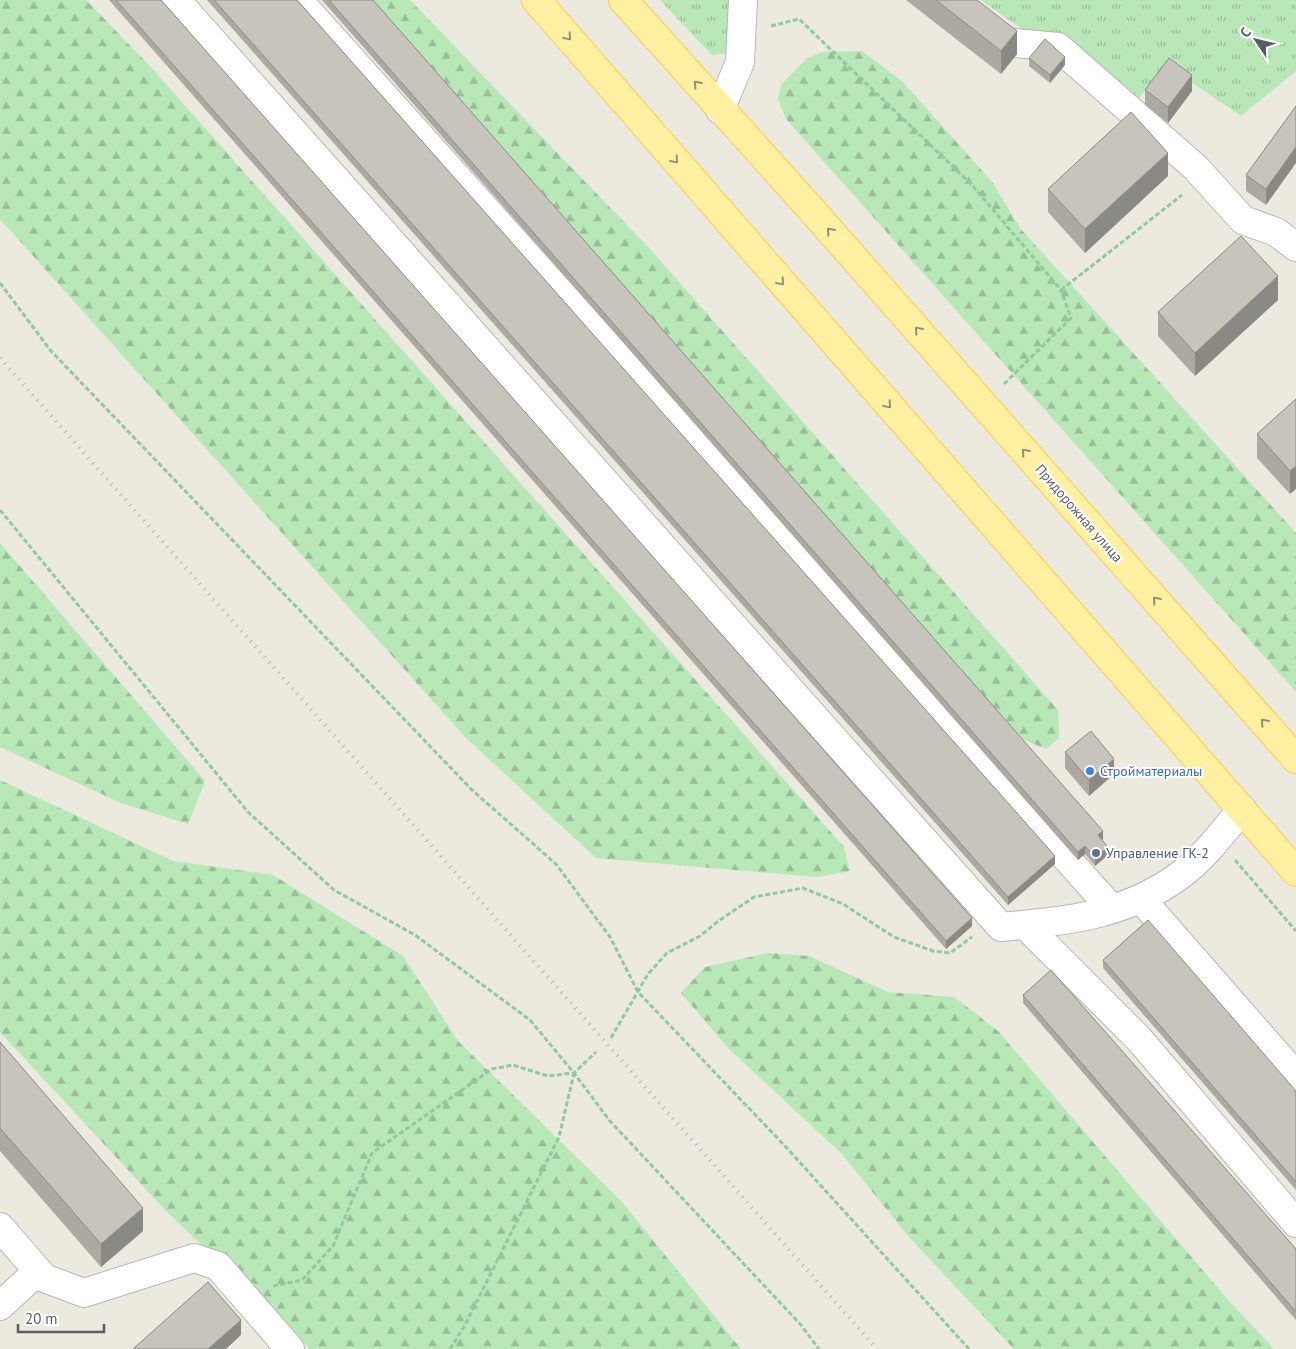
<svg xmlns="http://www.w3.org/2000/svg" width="1296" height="1349" viewBox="0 0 1296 1349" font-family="'PT Sans',sans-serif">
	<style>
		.grass { fill: url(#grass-tufts) }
		.forest { fill: url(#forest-firs) }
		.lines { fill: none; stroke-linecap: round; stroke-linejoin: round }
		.minor-casing { stroke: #b5b7bd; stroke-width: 30 }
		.major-casing { stroke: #fccb48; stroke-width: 30 }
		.path { stroke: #91c8a1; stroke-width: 3; stroke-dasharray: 5 2.5; stroke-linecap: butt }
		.minor { stroke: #fff; stroke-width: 28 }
		.major { stroke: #fff1a1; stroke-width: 28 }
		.rail { stroke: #b1b2b2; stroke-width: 4; stroke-dasharray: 1 6; stroke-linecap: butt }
		.wall { fill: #aba9a1 }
		.shaded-wall { fill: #8b8983 }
		.building { fill: #c7c4bb; stroke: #8b8983 }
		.oneway { stroke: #929077 }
		.shop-dot { fill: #3f7fe0; stroke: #fff; stroke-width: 2 }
		.service-dot { fill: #5c6f8a; stroke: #fff; stroke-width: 2 }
		.labels { text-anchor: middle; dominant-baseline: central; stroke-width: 4; stroke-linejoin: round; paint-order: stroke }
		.street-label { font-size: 14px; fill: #585c61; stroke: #fff }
		.shop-label { font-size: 14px; fill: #366cbe; stroke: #fff; text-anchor: start }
		.service-label { font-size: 14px; fill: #4e5e75; stroke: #fff; text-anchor: start }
	</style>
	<defs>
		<pattern id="grass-tufts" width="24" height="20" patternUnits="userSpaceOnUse" patternTransform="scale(1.25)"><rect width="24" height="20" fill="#b8e7b8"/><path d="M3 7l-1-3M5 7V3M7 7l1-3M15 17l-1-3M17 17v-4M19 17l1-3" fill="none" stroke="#98be99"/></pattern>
		<pattern id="forest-firs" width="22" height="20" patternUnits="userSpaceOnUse" patternTransform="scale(1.25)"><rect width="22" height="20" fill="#b8e7b8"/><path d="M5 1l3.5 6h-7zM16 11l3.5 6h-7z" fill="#98be99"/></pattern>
	</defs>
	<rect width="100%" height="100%" fill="#ece9de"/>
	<!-- grass -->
	<path class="grass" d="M660,0H735L728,53L712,55Z
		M981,0H1296V71L1241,116L1166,65L1135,103L1063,41L1022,29Z"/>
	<!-- forest -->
	<path class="forest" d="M0,0H86L147,63L844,847L850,871L817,877L596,858L466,738L0,219Z
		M367,0H410L649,248L1058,710L1059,738L1046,749L1024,740L991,705Z
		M862,51L902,81L993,183L1020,228L1296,533V692L786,119L778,99L781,85L806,59L822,52Z
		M0,543L205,781L188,824L121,803L0,747Z
		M0,780L173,861L273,875L403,956L458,1041L622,1202L741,1349H310L166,1211L0,1032Z
		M768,953L809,956L888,992L954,997L998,1031L1229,1301L1274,1349H1014L909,1237L841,1153L729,1049L681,993L705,967Z"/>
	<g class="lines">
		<!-- minor casing -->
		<g class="minor-casing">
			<path id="minor" d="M176,0L1001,927C1066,921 1124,916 1179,876C1202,860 1224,831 1242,809
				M298,0L1112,909
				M953,0L1004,42L1058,47L1196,168L1243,220L1276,232L1296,247
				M720,110L740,62L743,0
				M1141,899L1296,1076
				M1025,925L1139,1039L1296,1223
				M0,1227L44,1278L84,1293L194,1258L218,1266L290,1349
				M0,1306L38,1271"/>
		</g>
		<!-- major casing -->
		<g class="major-casing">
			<path id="major" d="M536,0L1296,872
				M623,0L809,207L1296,759"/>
		</g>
		<!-- path -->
		<path class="path" d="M771,26L799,19L972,185L1061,290L1071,318L1003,385
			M0,283L51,351L472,790L556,864L610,937L638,992L785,1146L969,1349
			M1061,290L1182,195
			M0,510L248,812L334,890L415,935L530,1020L574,1073L609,1120L801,1325L819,1349
			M1235,860L1296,931
			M611,1038L648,974L667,953L700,936L717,922L754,897L803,888L843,904L894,937L933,951L950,953L972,937
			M273,1286L302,1280L333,1246L372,1153L492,1069L513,1065L548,1076L574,1073L596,1052
			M450,1349L465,1325L559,1137L574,1073"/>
		<!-- minor -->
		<use href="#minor" class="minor"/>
		<!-- major -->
		<use href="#major" class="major"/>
		<!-- rail -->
		<path class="rail" d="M0,358L877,1349"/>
	</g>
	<!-- wall -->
	<path class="wall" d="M109,0H161L972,926L946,949Z
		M207,0H297L1055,864L1008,905Z
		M322,0H373L1103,839L1102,840L1108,855L1095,866L1085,854L1078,860Z
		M906,0H977L1017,54L1001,74Z
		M1029,58L1065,65L1050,83L1029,66Z
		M1145,90L1192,91L1168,123L1145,105Z
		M1296,106L1266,205L1246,191V175Z
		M1168,176L1085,253L1048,212V189Z
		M1278,300L1195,376L1158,336V312Z
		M1296,399L1290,494L1257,458V434Z
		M1065,752L1114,774L1089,796L1065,768Z
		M1103,960L1296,1091V1190L1103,968Z
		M1023,995L1296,1249V1320L1023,1003Z
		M0,1042L143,1231L101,1267L0,1151Z"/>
	<!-- shaded-wall -->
	<path class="shaded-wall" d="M1017,31V54L1001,74V51Z
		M1065,57V65L1050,83V75Z
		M1192,75V91L1168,123V107Z
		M1296,147V163L1266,205V189Z
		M1168,153V176L1085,253V229Z
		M1278,276V300L1195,376V353Z
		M1296,466V489L1290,494V471Z
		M1114,759V774L1089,796V780Z
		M1103,831V839L1098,843V835Z
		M1085,846V854L1078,860V852Z
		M1108,847V855L1095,866V858Z
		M1055,856V864L1008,905V897Z
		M972,918V926L946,949V941Z
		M143,1208V1231L101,1267V1244Z
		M241,1320V1335L226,1349H208Z"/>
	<!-- building -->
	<path class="building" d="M116,0H161L972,918L946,941Z
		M214,0H297L1055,856L1008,897Z
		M329,0H373L1103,831L1098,835L1108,847L1095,858L1085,846L1078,852Z
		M936,0H977L1017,31L1001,51Z
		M1045,39L1065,57L1050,75L1029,58Z
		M1169,58L1192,75L1168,107L1145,90Z
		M1296,106V147L1266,189L1246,175Z
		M1131,112L1168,153L1085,229L1048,189Z
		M1241,236L1278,276L1195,353L1158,312Z
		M1296,399V466L1290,471L1257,434Z
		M1091,731L1114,759L1089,780L1065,752Z
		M1148,920L1296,1091V1182L1103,960Z
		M1051,970L1296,1249V1312L1023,995Z
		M0,1042L143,1208L101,1244L0,1128Z
		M208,1282L241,1320L208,1349H133Z"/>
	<!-- one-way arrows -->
	<defs><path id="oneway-chevron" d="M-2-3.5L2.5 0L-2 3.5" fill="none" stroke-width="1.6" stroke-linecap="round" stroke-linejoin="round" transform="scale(1.25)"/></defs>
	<g class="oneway">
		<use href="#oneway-chevron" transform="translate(568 37) rotate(49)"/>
		<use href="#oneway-chevron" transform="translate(697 84) rotate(-132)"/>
		<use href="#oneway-chevron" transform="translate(675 160) rotate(49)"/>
		<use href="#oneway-chevron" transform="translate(830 231) rotate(-131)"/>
		<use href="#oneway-chevron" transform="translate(781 282) rotate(49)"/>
		<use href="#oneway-chevron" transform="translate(918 330) rotate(-131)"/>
		<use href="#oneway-chevron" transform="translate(888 405) rotate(49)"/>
		<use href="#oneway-chevron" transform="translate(1025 452) rotate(-131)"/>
		<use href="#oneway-chevron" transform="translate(1156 600) rotate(-131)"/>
		<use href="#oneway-chevron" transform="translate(1264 722) rotate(-131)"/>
	</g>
	<!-- markers -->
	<circle class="shop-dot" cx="1090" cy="771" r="5"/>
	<circle class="service-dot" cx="1096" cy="853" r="5"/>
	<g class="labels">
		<!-- street labels -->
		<g class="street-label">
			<text transform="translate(1079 513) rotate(49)">Придорожная улица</text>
		</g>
		<!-- shop labels -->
		<g class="shop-label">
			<text x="1100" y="771">Стройматериалы</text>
		</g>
		<!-- service labels -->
		<g class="service-label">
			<text x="1106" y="853">Управление ГК-2</text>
		</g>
	</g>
	<!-- north arrow -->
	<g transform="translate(1256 40) rotate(305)" stroke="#ffffff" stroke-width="4" paint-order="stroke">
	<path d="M0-4L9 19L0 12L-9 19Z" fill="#585c61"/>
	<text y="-8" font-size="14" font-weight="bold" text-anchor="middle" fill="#585c61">С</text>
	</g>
	<!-- scale -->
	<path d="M18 1324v8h86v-8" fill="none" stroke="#585c61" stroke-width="2.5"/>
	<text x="25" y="1324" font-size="15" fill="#585c61" stroke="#ffffff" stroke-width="4" paint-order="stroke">20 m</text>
</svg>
